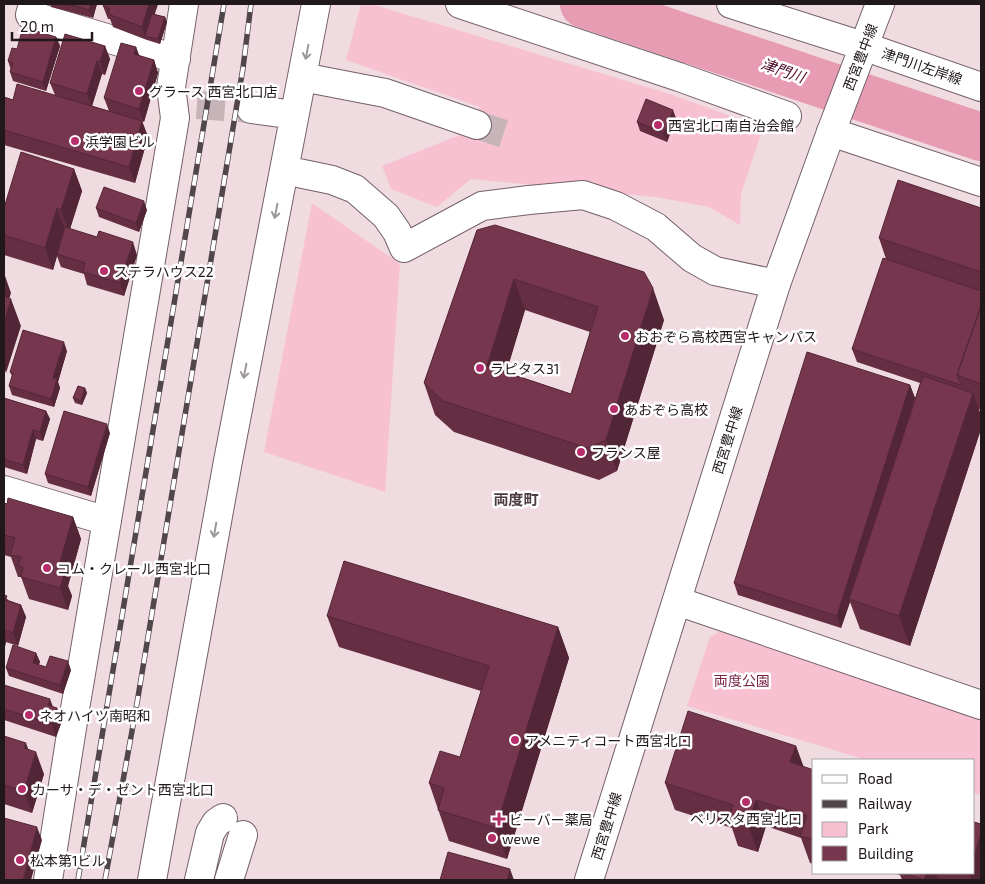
<svg xmlns="http://www.w3.org/2000/svg" width="985" height="884" viewBox="0 0 985 884" font-family="'Exo 2','Noto Sans JP',sans-serif">
	<style>
		.green { fill: #f7c1d1 }
		.lines { fill: none; stroke-linecap: round; stroke-linejoin: round }
		.river { stroke: #e79cb4; stroke-width: 48 }
		.minor-tunnel { stroke: #c6b4b9; stroke-width: 28; stroke-dasharray: 28 14; stroke-linecap: butt }
		.minor-casing { stroke: #736166; stroke-width: 30 }
		.major-casing { stroke: #736166; stroke-width: 30 }
		.minor { stroke: #fff; stroke-width: 28 }
		.major { stroke: #fff; stroke-width: 28 }
		.rail-casing { stroke: #514649; stroke-width: 5.5 }
		.rail { stroke: #fff; stroke-width: 4; stroke-dasharray: 11; stroke-linecap: butt }
		.wall { fill: #652e43; fill-rule: evenodd }
		.shaded-wall { fill: #532637 }
		.building { fill: #76364e; stroke: #532637; fill-rule: evenodd }
		.oneway { stroke: #9b9798 }
		.poi-dot { fill: #b72d6a; stroke: #fff; stroke-width: 2 }
		.labels { text-anchor: middle; dominant-baseline: central; stroke-width: 5; stroke-linejoin: round; paint-order: stroke }
		.street-label { font-size: 14px; fill: #20181a; stroke: #fff }
		.poi-label { font-size: 14px; fill: #20181a; stroke: #fff; text-anchor: start }
		.park-label { font-size: 14px; fill: #782246; stroke: #fff }
		.water-label { font-size: 15px; font-style: italic; fill: #4f0e2b; stroke: #fff }
		.neighbourhood-label { font-size: 15px; font-weight: bold; fill: #4c3b40; stroke: #fff }
	</style>
	<rect width="100%" height="100%" fill="#f0dbe1"/>
	<!-- green -->
	<path class="green" d="M361,4H371L670,94L763,128L741,194L740,225L709,207L656,197L471,179L437,207L391,189L382,166L467,132L480,107L346,60Z
		M312,203L400,264L385,492L264,452Z
		M723,630L981,719V795L974,793V760H867L687,706L710,637Z"/>
	<g class="lines">
		<!-- river -->
		<path class="river" d="M584,4L981,137"/>
		<!-- minor-tunnel -->
		<path class="minor-tunnel" d="M197,105L251,109
			M477,125L508,135"/>
		<!-- minor casing -->
		<g class="minor-casing">
			<path id="minor" d="M33,4L30,15L176,59
				M460,4L679,77L787,116
				M731,4L863,46L981,87
				M302,77L385,93L477,125
				M251,109L280,113
				M831,132L981,182
				M284,170L332,180L355,189L386,216L397,232L404,248L482,206L529,200L583,195L616,206L656,227L692,258L715,271L776,284
				M4,490L107,521
				M677,601L981,705
				M48,880L75,709L175,118L171,87L184,4
				M152,880L228,461L316,4
				M199,880L210,833L216,823L223,818
				M229,880L243,835"/>
		</g>
		<!-- major casing -->
		<g class="major-casing">
			<path id="major" d="M589,880L776,284L831,132L880,4"/>
		</g>
		<!-- minor -->
		<use href="#minor" class="minor"/>
		<!-- major -->
		<use href="#major" class="major"/>
		<!-- rail casing -->
		<g class="rail-casing">
			<path id="rail" d="M78,880L224,4
				M105,880L136,709L243,68L251,4"/>
		</g>
		<!-- rail -->
		<use href="#rail" class="rail"/>
	</g>
	<!-- wall -->
	<path class="wall" d="M50,4H97L93,18L51,7Z
		M158,4L154,14L165,17L167,22L160,44L147,40L113,27L110,19H108L103,6Z
		M56,37L60,46L46,91L13,81L10,72L11,70L8,61L17,49Z
		M105,46L110,59L105,75L102,74L92,106L109,111L104,98L136,47L139,56L154,60L158,73L144,122L142,121L148,137L135,183L4,145V97L13,100L55,95L50,83Z
		M676,118L667,142L640,131L637,122Z
		M74,169L82,191L70,229L137,255L124,296L87,285L84,274L61,267L57,256L53,270L4,255V208Z
		M96,208L147,210L139,232L99,217Z
		M981,208V410L979,409L981,416V429L910,646L860,629L850,602L841,628L738,595L734,583L910,385L915,398L902,439L920,383L857,362L852,349L886,259L879,238Z
		M477,230L664,320L617,471L599,480L454,432L435,415L424,383ZM525,310L590,332L571,394L506,372Z
		M67,351L58,382L60,388L54,407L12,395L9,386L12,376L10,372Z
		M85,388L87,393L82,405L75,403L73,398Z
		M4,398L46,411L50,419L43,441L36,439L27,474L4,467Z
		M110,433L91,496L48,483L45,474Z
		M4,503L73,517L81,539L68,586L72,596L68,610L29,599L21,577H18L11,557L4,555Z
		M4,595L8,600L21,605L26,617L18,646L6,642L4,650Z
		M327,616L558,627L569,658L507,859L449,841L429,783L460,757L481,691L339,647Z
		M36,653L40,662L38,665L46,667L71,670L63,694L9,676L6,668Z
		M4,685L53,707L62,721L56,737L4,720Z
		M4,736L44,774L32,813L4,804Z
		M796,746L803,767L814,770V864L810,863L801,838L766,826L758,852L738,846L732,828L675,810L665,783Z
		M893,873H974L981,880H902L900,875Z"/>
	<!-- shaded-wall -->
	<path class="shaded-wall" d="M91,4H97L93,18L89,10Z
		M149,4H158L148,36H145L142,27Z
		M165,17L167,22L160,44L158,39Z
		M56,37L60,46L46,91L43,82Z
		M105,46L110,59L105,75L100,62Z
		M136,47L141,60L134,54Z
		M154,60L158,73L144,122L139,109Z
		M97,61L102,74L92,106L87,94Z
		M673,110L676,118L667,142L664,133Z
		M142,121L148,137L135,183L129,167Z
		M74,169L82,191L69,232L61,210Z
		M144,201L147,210L139,232L136,223Z
		M57,208L65,230L57,254V256L53,270L45,248Z
		M133,242L137,255L124,296L120,283Z
		M4,273L11,293L4,316Z
		M514,279L525,310L499,397L487,366Z
		M653,288L664,320L617,471L606,440Z
		M11,299L21,326L6,373L4,367V322Z
		M64,342L67,351L58,382L60,388L54,407L51,399L53,378Z
		M910,385L915,398L851,600L849,599L850,602L841,628L837,616Z
		M85,388L87,393L82,405L81,401Z
		M973,393L981,416V429L910,646L899,616Z
		M46,411L50,419L43,441L40,432Z
		M107,424L110,433L91,496L88,487Z
		M33,430L36,439L27,474L23,465Z
		M73,517L81,539L68,586L72,596L68,610L60,588L57,572Z
		M21,605L26,617L18,646L13,633Z
		M558,627L569,658L507,859L496,828Z
		M4,636L6,642L4,650Z
		M36,653L40,662L36,672L33,663Z
		M68,661L71,670L63,694L60,685Z
		M50,699L55,712L48,705Z
		M57,708L62,721L56,737L52,724Z
		M26,743L33,762L36,752L44,774L32,813L24,791V748Z
		M796,746L806,773L790,762Z
		M756,800L766,826L758,852L748,825Z
		M37,827L42,840L31,880H23Z
		M981,833V880H972L969,873H974V856Z
		M510,869L514,880H507Z
		M927,873H936L939,880H925Z"/>
	<!-- building -->
	<path class="building" d="M68,4H91L89,10Z
		M104,4H149L142,27L108,14L110,9L103,6Z
		M152,14L165,17L158,39L145,36Z
		M23,27L56,37L43,82L10,72L13,63L8,61L12,48L17,49Z
		M65,34L105,46L100,62L97,61L87,94L50,83Z
		M121,43L136,47L134,54L154,60L139,109L104,98Z
		M17,84L142,121L129,167L4,130V97L13,100Z
		M646,99L673,110L664,133L637,122Z
		M21,152L74,169L61,210L57,208L45,248L4,235V208Z
		M898,180L981,208V272L879,238Z
		M104,187L144,201L136,223L96,208Z
		M495,225L644,272L653,288L606,440L587,448L443,401L424,383L477,230ZM514,279L598,307L571,394L487,366Z
		M65,227L97,237L99,231L133,242L120,283L83,272L85,263L57,254Z
		M883,258L981,291V306L957,375L961,385L852,349Z
		M4,296L11,299L4,322Z
		M981,306V384L957,375Z
		M23,330L64,342L53,378L57,379L51,399L9,386L13,373L10,372Z
		M807,352L910,385L837,616L734,583Z
		M923,376L973,393L899,616L849,599Z
		M78,386L85,388L81,401L73,398Z
		M4,398L46,411L40,432L33,430L23,465L4,459Z
		M64,411L107,424L88,487L45,474Z
		M8,498L73,517L57,572L64,574L60,588L21,577L23,567L18,566L21,557L10,555L15,538L4,535V503L7,504Z
		M344,561L558,627L496,828L438,810L444,788L429,783L440,751L460,757L489,666L327,616Z
		M4,595L7,596L5,600L21,605L13,633L4,630Z
		M13,645L36,653L33,663L46,667L50,656L68,661L60,685L6,668Z
		M4,685L50,699L48,705L57,708L52,724L4,709Z
		M688,711L796,746L790,762L814,770V840L800,836L807,816L756,800L748,825L728,819L733,805L665,783Z
		M4,736L26,743L24,748L36,752L24,791L4,785Z
		M4,818L37,827L23,880H4Z
		M974,822L981,824V833L974,856Z
		M448,852L510,869L507,880H440Z
		M904,873H927L924,880Z"/>
	<!-- one-way arrows -->
	<defs><path id="oneway-shaft" d="M-6 0H5M1.5-3L5.5 0L1.5 3" fill="none" stroke-width="1.6" stroke-linecap="round" stroke-linejoin="round" transform="scale(1.25)"/></defs>
	<g class="oneway">
		<use href="#oneway-shaft" transform="translate(307 52) rotate(101)"/>
		<use href="#oneway-shaft" transform="translate(276 211) rotate(101)"/>
		<use href="#oneway-shaft" transform="translate(245 371) rotate(101)"/>
		<use href="#oneway-shaft" transform="translate(215 530) rotate(100)"/>
	</g>
	<!-- markers -->
	<g class="poi-dot">
		<circle cx="139" cy="91" r="5"/>
		<circle cx="658" cy="125" r="5"/>
		<circle cx="75" cy="141" r="5"/>
		<circle cx="104" cy="271" r="5"/>
		<circle cx="625" cy="336" r="5"/>
		<circle cx="480" cy="368" r="5"/>
		<circle cx="614" cy="409" r="5"/>
		<circle cx="581" cy="452" r="5"/>
		<circle cx="47" cy="568" r="5"/>
		<circle cx="29" cy="715" r="5"/>
		<circle cx="515" cy="740" r="5"/>
		<circle cx="22" cy="789" r="5"/>
		<circle cx="746" cy="802" r="5"/>
		<path d="M496.5 811.5h5v5h5v5h-5v5h-5v-5h-5v-5h5z"/>
		<circle cx="492" cy="838" r="5"/>
		<circle cx="20" cy="860" r="5"/>
	</g>
	<g class="labels">
		<!-- street labels -->
		<g class="street-label">
			<text transform="translate(860 57) rotate(-69)">西宮豊中線</text>
			<text transform="translate(922 66) rotate(19)">津門川左岸線</text>
			<text transform="translate(727 440) rotate(-73)">西宮豊中線</text>
			<text transform="translate(606 826) rotate(-73)">西宮豊中線</text>
		</g>
		<!-- poi labels -->
		<g class="poi-label">
			<text x="149" y="91">グラース 西宮北口店</text>
			<text x="668" y="125">西宮北口南自治会館</text>
			<text x="85" y="141">浜学園ビル</text>
			<text x="114" y="271">ステラハウス22</text>
			<text x="635" y="336">おおぞら高校西宮キャンパス</text>
			<text x="490" y="368">ラピタス31</text>
			<text x="624" y="409">あおぞら高校</text>
			<text x="591" y="452">フランス屋</text>
			<text x="57" y="568">コム・クレール西宮北口</text>
			<text x="39" y="715">ネオハイツ南昭和</text>
			<text x="525" y="740">アメニティコート西宮北口</text>
			<text x="32" y="789">カーサ・デ・ゼント西宮北口</text>
			<text x="746" y="818" text-anchor="middle">ベリスタ西宮北口</text>
			<text x="509" y="819">ビーバー薬局</text>
			<text x="502" y="838">wewe</text>
			<text x="30" y="860">松本第1ビル</text>
		</g>
		<!-- park labels -->
		<g class="park-label">
			<text x="742" y="680">両度公園</text>
		</g>
		<!-- water labels -->
		<g class="water-label">
			<text transform="translate(783 70) rotate(19)">津門川</text>
		</g>
		<!-- neighbourhood labels -->
		<g class="neighbourhood-label">
			<text x="516" y="499">両度町</text>
		</g>
	</g>
	<!-- border -->
	<rect width="985" height="884" fill="none" stroke="#20181a" stroke-width="10"/>
	<!-- legend -->
	<rect x="812" y="759" width="162" height="115" fill="#ffffff" stroke="#a6a3a3"/>
	<rect x="822" y="775" width="25" height="8" fill="#ffffff" stroke="#a6a3a3"/>
	<text x="858" y="784" font-size="15" fill="#20181a">Road</text>
	<rect x="822" y="800" width="25" height="8" fill="#514649" stroke="#a6a3a3"/>
	<text x="858" y="809" font-size="15" fill="#20181a">Railway</text>
	<rect x="822" y="822" width="25" height="15" fill="#f7c1d1" stroke="#a6a3a3"/>
	<text x="858" y="834" font-size="15" fill="#20181a">Park</text>
	<rect x="822" y="846" width="25" height="15" fill="#76364e" stroke="#a6a3a3"/>
	<text x="858" y="859" font-size="15" fill="#20181a">Building</text>
	<!-- scale -->
	<path d="M12 32v8h80v-8" fill="none" stroke="#20181a" stroke-width="2.5"/>
	<text x="20" y="32" font-size="15" fill="#20181a" stroke="#ffffff" stroke-width="4" paint-order="stroke">20 m</text>
</svg>
